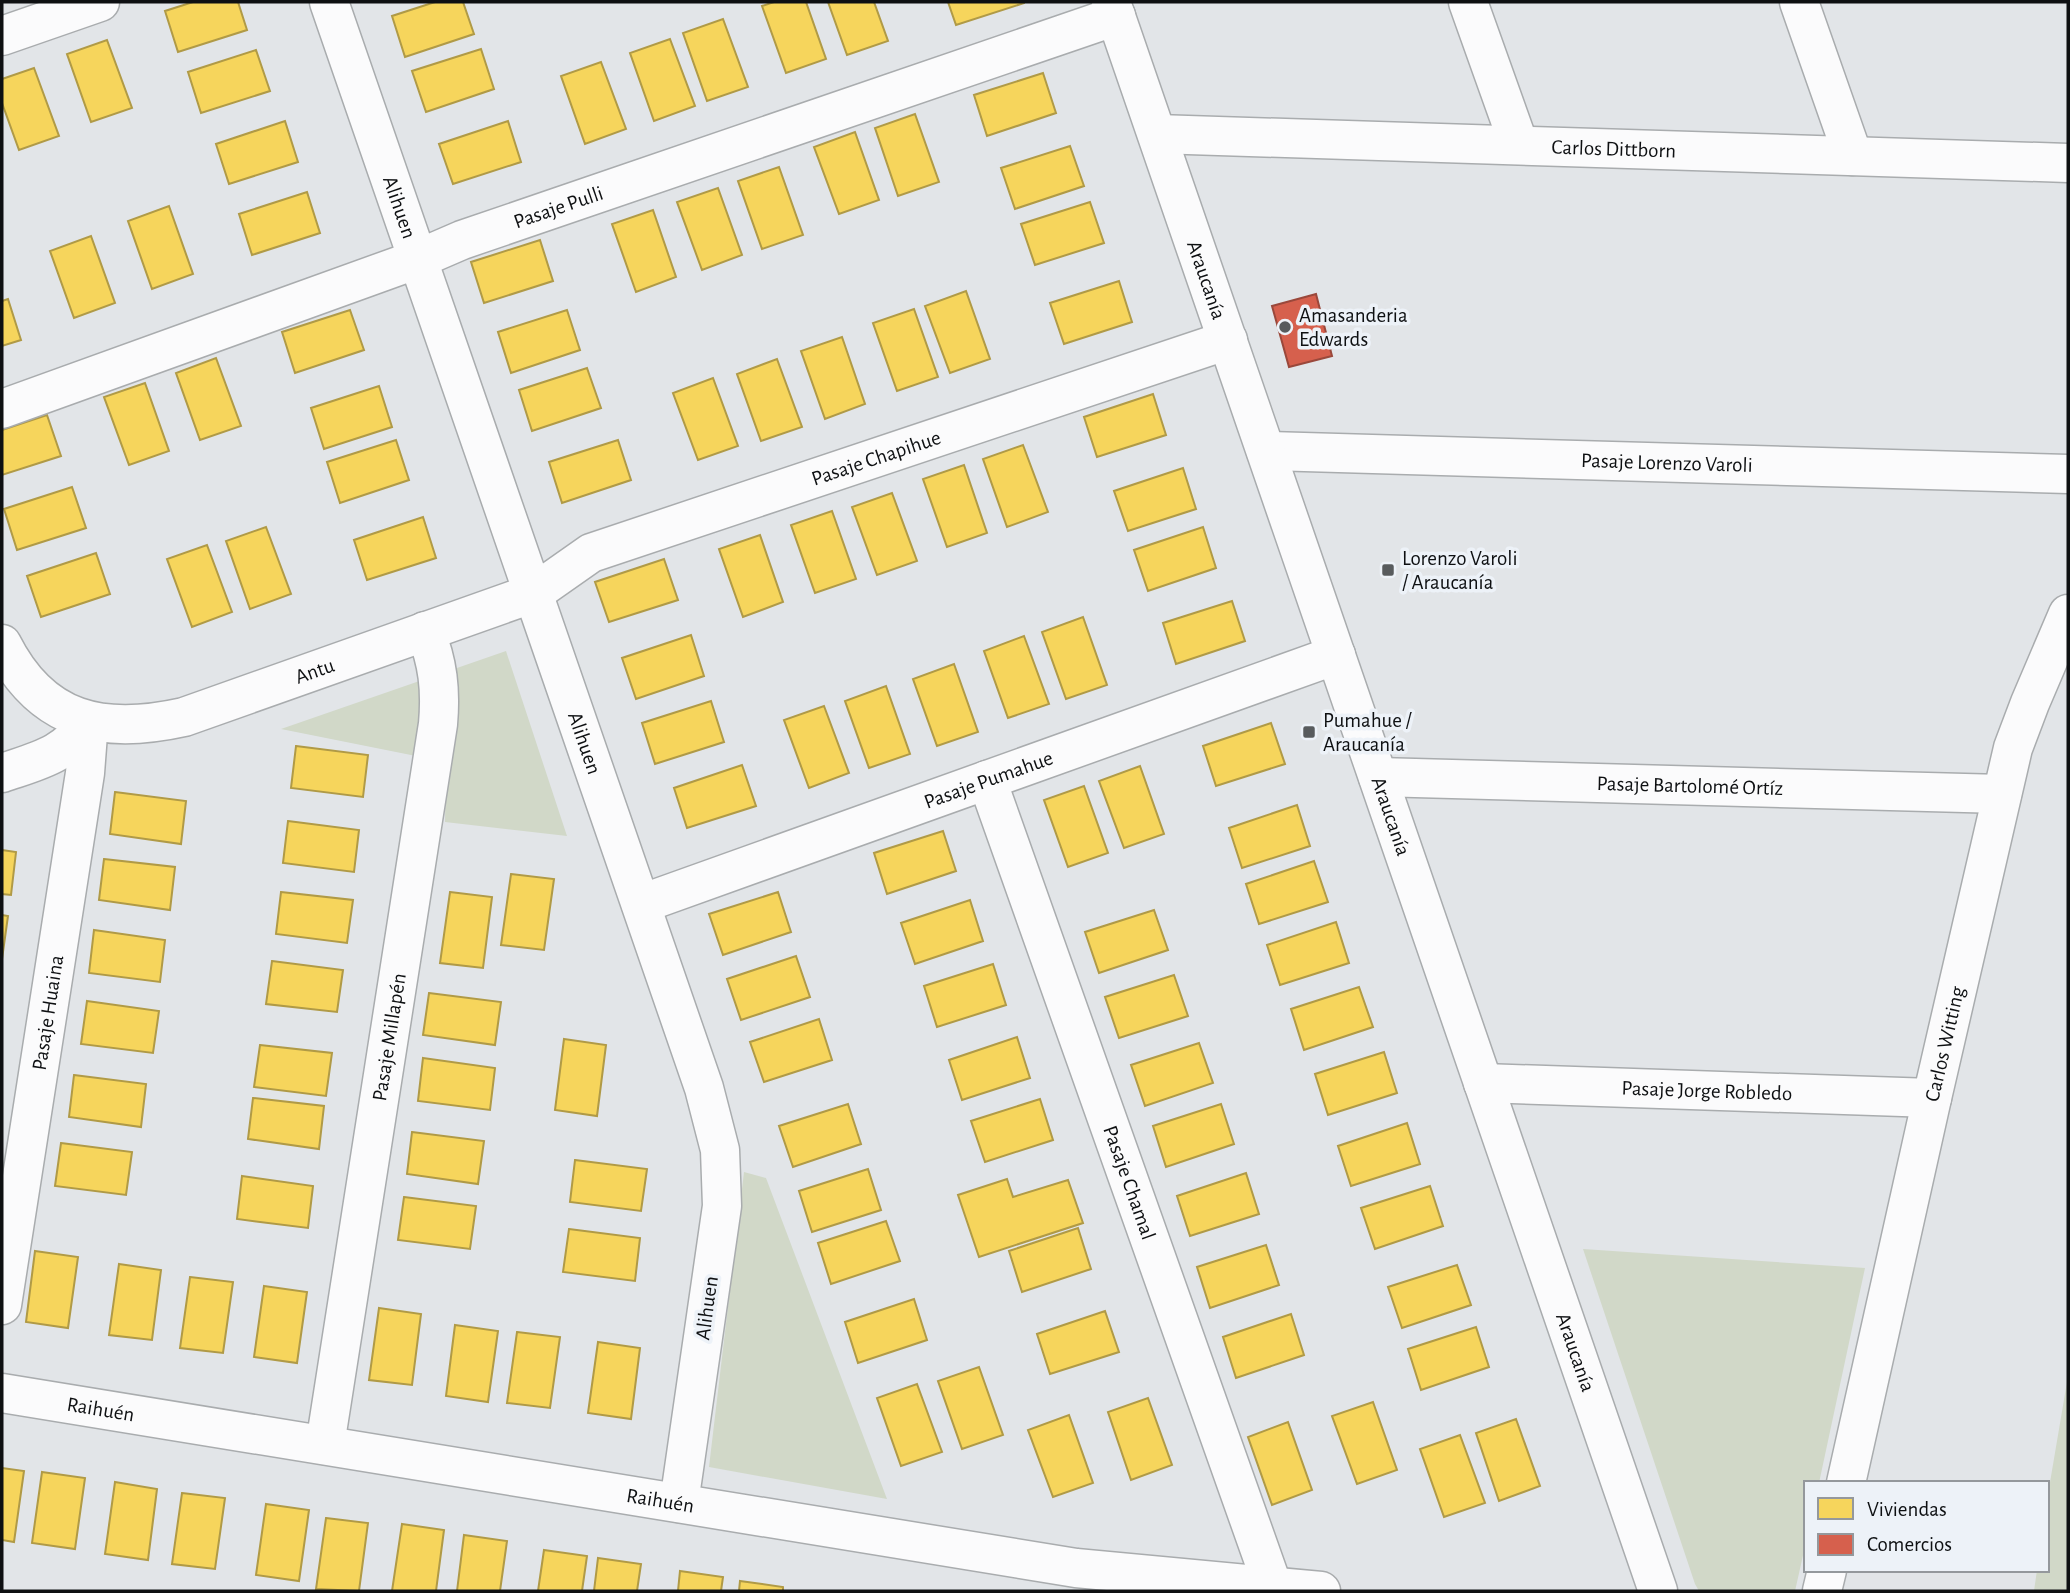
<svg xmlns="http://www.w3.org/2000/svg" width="2070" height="1593" viewBox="0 0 2070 1593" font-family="'Alegreya Sans',sans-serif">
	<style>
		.green { fill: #d1d8c8 }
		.homes { fill: #f6d55c; stroke: #b09a46; stroke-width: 2 }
		.shops { fill: #d6604d; stroke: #9a483b; stroke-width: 2 }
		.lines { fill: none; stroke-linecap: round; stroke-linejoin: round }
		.minor-casing { stroke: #a9acae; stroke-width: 41 }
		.tertiary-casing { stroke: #a9acae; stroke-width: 41 }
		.minor { stroke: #fbfbfc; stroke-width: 38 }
		.tertiary { stroke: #fbfbfc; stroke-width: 38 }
		.poi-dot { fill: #585b5d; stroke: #edf2f8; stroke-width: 2.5 }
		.labels { text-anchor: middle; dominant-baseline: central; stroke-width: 7; stroke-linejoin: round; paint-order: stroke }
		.street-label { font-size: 21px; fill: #0e1012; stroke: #edf2f8 }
		.poi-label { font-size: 21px; fill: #0e1012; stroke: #edf2f8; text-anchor: start }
	</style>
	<rect width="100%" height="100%" fill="#e2e5e8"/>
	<!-- green -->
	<path class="green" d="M506,651L567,836L445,822L446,762L281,729Z
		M744,1172L766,1178L887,1499L709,1467Z
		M1583,1249L1865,1268L1819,1483H1806V1542L1795,1591H1699L1695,1584Z
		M2068,1376V1591H2034L2037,1570H2047V1500Z"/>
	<!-- homes -->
	<path class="homes" d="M193,2H238L247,30L178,52L165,11Z
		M435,2H463L474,34L405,57L392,16Z
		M774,2H806L826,59L786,73L762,6Z
		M828,2H874L888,41L847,55Z
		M948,2H1024V3L956,25Z
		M723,19L748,87L707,101L683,33Z
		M670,39L695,106L654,121L630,53Z
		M107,40L132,108L91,122L67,54Z
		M481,49L494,89L426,112L412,71Z
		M256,50L270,91L201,113L188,72Z
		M601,62L626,129L585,144L561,76Z
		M34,68L59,136L19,150L2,103V79Z
		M1043,73L1056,113L987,136L974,95Z
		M915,114L939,182L898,196L875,128Z
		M285,121L298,162L229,184L216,144Z
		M508,121L521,162L453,184L439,144Z
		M855,132L879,200L839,214L814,147Z
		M1070,146L1084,186L1015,209L1001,168Z
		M779,167L803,235L762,249L738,181Z
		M718,188L742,255L702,270L677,202Z
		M307,192L320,233L252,255L239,214Z
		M1090,202L1104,243L1035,265L1021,224Z
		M169,206L193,274L152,289L128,221Z
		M653,210L676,277L636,292L612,224Z
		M91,236L115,303L74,318L50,251Z
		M540,240L553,281L484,303L471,262Z
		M1119,281L1132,322L1064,344L1050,303Z
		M966,291L990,359L950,373L925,306Z
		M8,299L21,340L2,346V301Z
		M914,309L938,377L897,391L873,323Z
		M350,310L364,350L295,373L282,332Z
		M567,310L580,350L511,373L498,332Z
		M842,337L865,404L825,419L801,351Z
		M216,358L241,426L200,440L176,373Z
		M777,359L802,427L761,441L737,374Z
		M587,368L601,408L532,431L519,390Z
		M713,378L738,446L698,460L673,393Z
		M145,383L169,451L129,465L104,397Z
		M379,386L392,427L324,449L311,408Z
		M1153,394L1166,435L1097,457L1084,417Z
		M47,415L61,456L2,475V430Z
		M396,440L409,480L340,503L327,462Z
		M618,440L631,480L562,503L549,462Z
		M1023,445L1048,512L1007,527L983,459Z
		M964,465L987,533L947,547L923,479Z
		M1183,468L1196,509L1128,531L1114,491Z
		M72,487L86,528L17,550L4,509Z
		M892,493L917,561L877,575L852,507Z
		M832,511L856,579L815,593L791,525Z
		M423,517L436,558L367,580L354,540Z
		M266,527L291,594L250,609L226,541Z
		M1203,527L1216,568L1148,591L1134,550Z
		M760,535L783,602L743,617L719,549Z
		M207,545L232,612L192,627L167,559Z
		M96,553L110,594L41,617L27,576Z
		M664,559L678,600L609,622L595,582Z
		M1232,601L1245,641L1176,664L1163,623Z
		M1083,617L1107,685L1066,699L1042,632Z
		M691,635L704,676L636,699L622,658Z
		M1024,636L1049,704L1008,718L984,651Z
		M954,664L978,732L937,746L913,679Z
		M886,686L910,754L869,768L845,701Z
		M711,701L724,742L655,764L642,723Z
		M824,706L849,773L809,788L784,720Z
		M1271,723L1285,764L1216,786L1203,746Z
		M296,746L368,755L363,797L291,788Z
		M742,765L756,806L687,828L674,788Z
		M1140,766L1164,834L1124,848L1099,781Z
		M1084,786L1108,853L1068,867L1044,800Z
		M115,792L186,801L181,844L110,834Z
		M1297,805L1310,846L1242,868L1229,828Z
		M288,821L359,830L354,872L283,863Z
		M943,831L956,871L887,894L874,853Z
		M2,850L16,852L11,895L2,894Z
		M104,859L175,867L170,910L99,900Z
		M1314,861L1328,902L1259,924L1246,884Z
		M511,874L554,879L544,950L501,945Z
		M281,892L353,900L347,943L276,934Z
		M450,892L492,897L483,968L440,963Z
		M778,892L791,932L723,955L709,914Z
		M970,900L983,941L915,964L901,923Z
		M1154,910L1168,950L1099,973L1085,932Z
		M2,915L8,916L2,959Z
		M1336,922L1349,963L1280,985L1267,945Z
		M94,930L165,940L160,982L89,973Z
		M796,956L810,997L741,1020L727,979Z
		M272,961L343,970L337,1012L266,1004Z
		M993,964L1006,1005L937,1027L924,986Z
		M1174,975L1188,1016L1119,1038L1105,997Z
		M1359,987L1373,1027L1304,1050L1291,1009Z
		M429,993L501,1002L495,1045L423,1035Z
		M87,1001L159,1011L153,1053L81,1044Z
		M819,1019L832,1060L764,1082L750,1042Z
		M1017,1037L1030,1078L962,1100L949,1060Z
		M564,1039L606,1045L597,1116L555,1110Z
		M1199,1043L1213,1083L1145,1106L1131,1065Z
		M260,1045L332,1053L326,1096L254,1087Z
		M1384,1052L1397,1093L1328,1115L1315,1074Z
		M423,1058L495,1068L490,1110L418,1101Z
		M74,1075L146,1084L141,1127L69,1117Z
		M253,1098L324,1106L319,1149L248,1139Z
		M1040,1099L1053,1140L985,1162L971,1121Z
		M848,1104L861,1144L793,1167L779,1126Z
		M1221,1104L1234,1144L1166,1167L1153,1126Z
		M1407,1123L1420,1164L1351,1186L1338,1146Z
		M412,1132L484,1141L478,1184L407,1174Z
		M61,1143L132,1152L126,1195L55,1186Z
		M575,1160L647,1169L641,1211L570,1202Z
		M868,1169L881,1210L812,1232L799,1191Z
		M1246,1173L1259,1214L1190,1236L1177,1196Z
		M242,1176L313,1186L308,1228L237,1219Z
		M1007,1179L1013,1197L1068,1180L1083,1223L979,1257L958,1195Z
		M1430,1186L1443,1226L1375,1249L1361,1208Z
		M404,1197L476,1206L470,1249L398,1240Z
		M886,1221L900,1261L831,1284L818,1243Z
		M1078,1228L1091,1269L1022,1292L1009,1251Z
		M569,1229L640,1238L635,1281L563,1272Z
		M1266,1245L1279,1285L1210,1308L1197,1267Z
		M35,1251L78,1257L68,1328L26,1322Z
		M119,1264L161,1270L152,1340L109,1335Z
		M1457,1265L1471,1305L1402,1328L1388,1287Z
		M190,1277L233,1282L223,1353L180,1348Z
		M264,1286L307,1292L297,1363L254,1357Z
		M914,1299L927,1340L858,1363L845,1322Z
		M379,1308L421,1314L412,1385L369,1380Z
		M1105,1311L1119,1352L1050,1374L1037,1334Z
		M1291,1314L1304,1355L1236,1378L1223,1337Z
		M455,1325L498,1331L488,1402L446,1396Z
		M1476,1327L1489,1367L1421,1390L1408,1349Z
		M517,1332L560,1337L550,1408L507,1403Z
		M598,1342L640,1348L631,1419L588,1413Z
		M979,1367L1003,1435L962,1449L938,1381Z
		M917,1384L942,1452L901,1466L877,1398Z
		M1148,1398L1172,1465L1131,1480L1108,1412Z
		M1373,1402L1397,1470L1357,1484L1332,1416Z
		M1069,1415L1093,1483L1053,1497L1028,1430Z
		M1516,1419L1540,1486L1499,1501L1476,1433Z
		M1288,1422L1312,1490L1272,1505L1248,1437Z
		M1460,1435L1485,1503L1444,1517L1420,1449Z
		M2,1468L24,1471L14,1542L2,1540Z
		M42,1472L85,1478L75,1549L32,1543Z
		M115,1482L157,1489L148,1560L105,1554Z
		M182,1493L225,1498L215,1569L172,1564Z
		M266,1504L309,1510L299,1581L256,1575Z
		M326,1518L368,1523L359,1591L316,1589Z
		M402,1524L444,1530L436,1591H392Z
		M464,1535L507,1541L500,1591H457Z
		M544,1550L587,1556L582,1591H538Z
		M598,1558L641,1564L637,1591H594Z
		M680,1571L723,1577L721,1591H678Z
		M740,1581L783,1587V1591H739Z"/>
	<!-- shops -->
	<path class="shops" d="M1316,294L1332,356L1289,367L1272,306Z"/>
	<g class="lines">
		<!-- minor casing -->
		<g class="minor-casing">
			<g id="minor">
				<path id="s1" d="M329,2L704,1088L720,1150L722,1206L679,1503"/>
				<path d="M1468,2L1519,145"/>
				<path d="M1799,2L1853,156"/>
				<path d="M2,36L100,2"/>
				<path id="s2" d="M1157,134L2068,163"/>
				<path id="s3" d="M2,409L418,259L462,240L1116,16"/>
				<path id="s4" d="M1266,451L2068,474"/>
				<path id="s5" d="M2,644C42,723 103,735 184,717L534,593L591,553L1228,340"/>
				<path d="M2,773C40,760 64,756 89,721"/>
				<path id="s6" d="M1378,777L2002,794"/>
				<path id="s7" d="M987,780L1273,1587"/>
				<path id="s8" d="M641,904L1336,655"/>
				<path id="s9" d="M1483,1083L1932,1098"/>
				<path id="s10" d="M2,1305L85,773L89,721"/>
				<path id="s11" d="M2,1393L1076,1568L1321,1591"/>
				<path id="s12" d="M325,1445L438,724C441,690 438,662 425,631"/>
				<path id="s13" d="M1846,1483L1932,1098L2013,748L2030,703L2068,614"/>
				<path d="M1822,1591L1827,1570"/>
			</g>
		</g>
		<!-- tertiary casing -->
		<g class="tertiary-casing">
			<g id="tertiary">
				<path id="s14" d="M1111,2L1658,1591"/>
			</g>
		</g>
		<!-- minor -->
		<use href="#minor" class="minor"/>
		<!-- tertiary -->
		<use href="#tertiary" class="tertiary"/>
	</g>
	<!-- markers -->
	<g class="poi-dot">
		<circle cx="1285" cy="327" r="7"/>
		<rect x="1381" y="563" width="14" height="14" rx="3.5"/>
		<rect x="1302" y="725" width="14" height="14" rx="3.5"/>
	</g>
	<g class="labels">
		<!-- street labels -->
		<g class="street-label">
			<text stroke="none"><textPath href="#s2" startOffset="457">Carlos Dittborn</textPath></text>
			<text stroke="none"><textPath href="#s1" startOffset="217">Alihuen</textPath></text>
			<text stroke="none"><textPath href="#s3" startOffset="592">Pasaje Pulli</textPath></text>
			<text stroke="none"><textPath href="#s14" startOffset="294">Araucanía</textPath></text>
			<text stroke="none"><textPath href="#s5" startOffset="957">Pasaje Chapihue</textPath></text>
			<text stroke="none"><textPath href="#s4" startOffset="401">Pasaje Lorenzo Varoli</textPath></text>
			<text stroke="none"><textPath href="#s5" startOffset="354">Antu</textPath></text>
			<text stroke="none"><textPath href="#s1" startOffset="784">Alihuen</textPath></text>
			<text stroke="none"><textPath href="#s8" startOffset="369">Pasaje Pumahue</textPath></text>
			<text stroke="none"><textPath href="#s6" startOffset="312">Pasaje Bartolomé Ortíz</textPath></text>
			<text stroke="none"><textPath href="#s14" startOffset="861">Araucanía</textPath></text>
			<text stroke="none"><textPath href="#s10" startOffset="296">Pasaje Huaina</textPath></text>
			<text stroke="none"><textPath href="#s12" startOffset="413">Pasaje Millapén</textPath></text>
			<text stroke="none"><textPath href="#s13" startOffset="450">Carlos Witting</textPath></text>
			<text stroke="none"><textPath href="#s9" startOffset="224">Pasaje Jorge Robledo</textPath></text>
			<text stroke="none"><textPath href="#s7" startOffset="427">Pasaje Chamal</textPath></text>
			<text transform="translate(707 1308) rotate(-82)">Alihuen</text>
			<text stroke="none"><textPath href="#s14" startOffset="1428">Araucanía</textPath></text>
			<text stroke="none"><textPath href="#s11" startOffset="100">Raihuén</textPath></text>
			<text stroke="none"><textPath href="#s11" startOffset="667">Raihuén</textPath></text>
		</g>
		<!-- poi labels -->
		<g class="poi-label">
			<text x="1299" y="315">Amasanderia<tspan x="1299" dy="24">Edwards</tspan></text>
			<text x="1402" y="558">Lorenzo Varoli<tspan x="1402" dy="24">/ Araucanía</tspan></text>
			<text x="1323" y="720">Pumahue /<tspan x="1323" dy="24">Araucanía</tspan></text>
		</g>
	</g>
	<!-- border -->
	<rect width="2070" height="1593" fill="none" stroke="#0e1012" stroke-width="7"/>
	<!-- legend -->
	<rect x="1804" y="1481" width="245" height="91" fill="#edf2f8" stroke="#94989c" stroke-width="2"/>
	<rect x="1818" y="1498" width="35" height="21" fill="#f6d55c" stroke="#94989c" stroke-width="2"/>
	<text x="1867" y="1516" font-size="21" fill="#0e1012">Viviendas</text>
	<rect x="1818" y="1534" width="35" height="21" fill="#d6604d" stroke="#94989c" stroke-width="2"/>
	<text x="1867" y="1551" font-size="21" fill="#0e1012">Comercios</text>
</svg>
